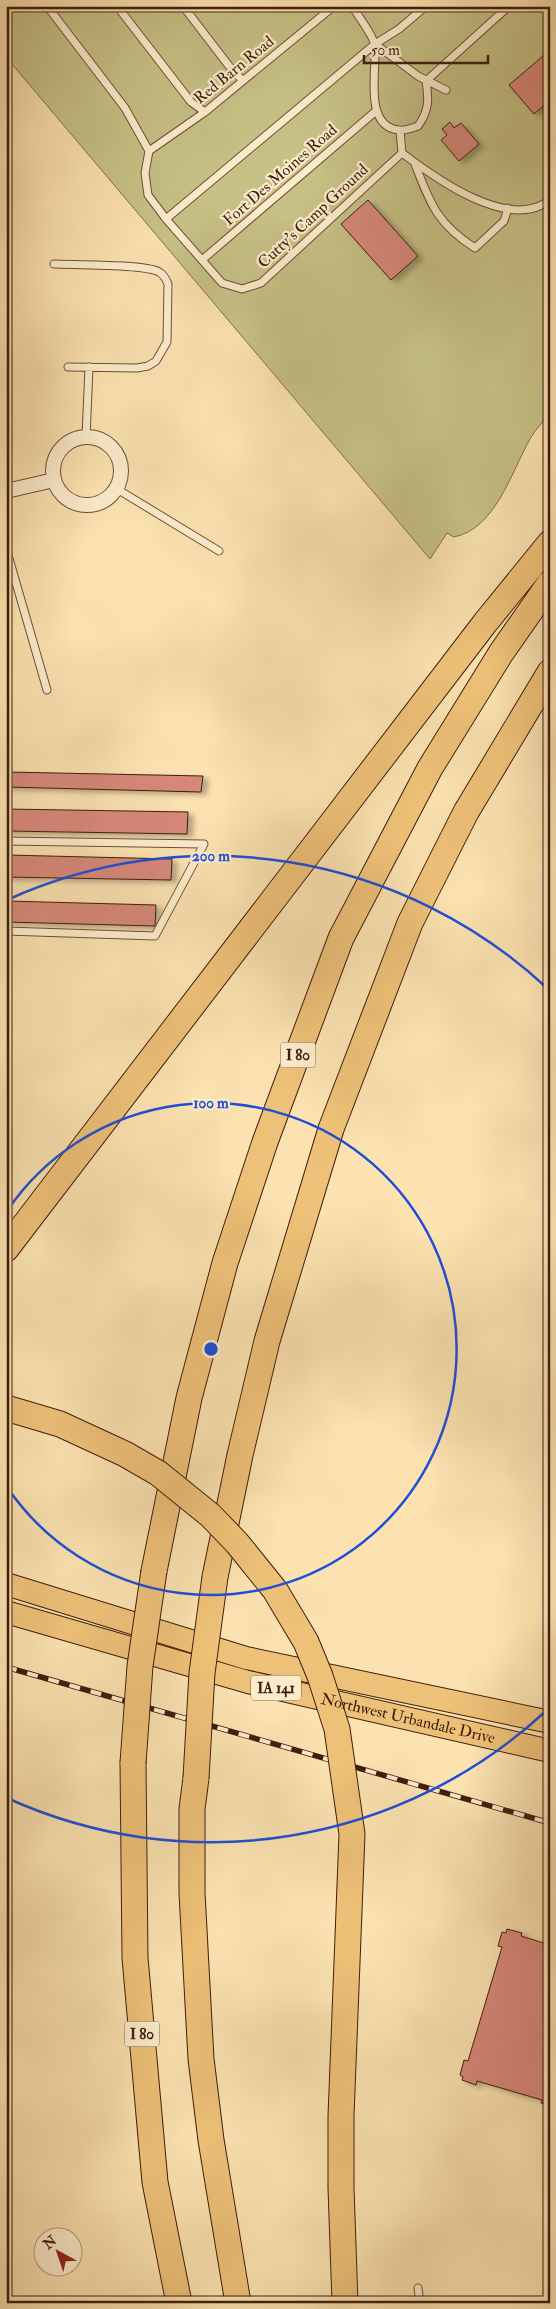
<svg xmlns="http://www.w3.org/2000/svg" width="556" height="2309" viewBox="0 0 556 2309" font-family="'IM FELL Double Pica',serif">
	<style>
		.green { fill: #c6c186; stroke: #826f4a }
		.building { fill: #d7887a; stroke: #3e1d0e; filter: url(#shadow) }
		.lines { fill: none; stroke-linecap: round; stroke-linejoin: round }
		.service-casing { stroke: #6d4e36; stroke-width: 9 }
		.minor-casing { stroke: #6d4e36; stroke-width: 16 }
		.trunk-casing { stroke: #3e1d0e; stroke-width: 24 }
		.motorway-casing { stroke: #3e1d0e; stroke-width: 27 }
		.service { stroke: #fceccc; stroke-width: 7 }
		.minor { stroke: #fceccc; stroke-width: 14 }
		.trunk { stroke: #eec178; stroke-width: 22 }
		.motorway { stroke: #eec178; stroke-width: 25 }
		.rail-casing { stroke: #3e1d0e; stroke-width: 5.5 }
		.rail { stroke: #fceccc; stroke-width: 4; stroke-dasharray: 11; stroke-linecap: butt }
		.motorway-bridge-casing { stroke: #3e1d0e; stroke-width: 27; stroke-linecap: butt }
		.motorway-bridge { stroke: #eec178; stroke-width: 25 }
		.ring { fill: none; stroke: #1d4ed8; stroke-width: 2.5 }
		.labels { text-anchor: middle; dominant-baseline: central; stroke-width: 4.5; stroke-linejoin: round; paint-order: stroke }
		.shield { fill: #fceccc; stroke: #775b47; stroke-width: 1 }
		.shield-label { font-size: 15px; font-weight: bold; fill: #3e1d0e }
		.street-label { font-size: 16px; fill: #3e1d0e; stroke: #fceccc }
		.centre { fill: #1d4ed8; stroke: #fceccc; stroke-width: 2.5 }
		.ring-label { font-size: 15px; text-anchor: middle; font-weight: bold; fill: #1d4ed8; stroke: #fceccc; stroke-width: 4.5; stroke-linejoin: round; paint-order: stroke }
	</style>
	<defs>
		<filter id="shadow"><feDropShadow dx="5.5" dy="3" stdDeviation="2.5" flood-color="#0004"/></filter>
	</defs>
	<rect width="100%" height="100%" fill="#fbe2b0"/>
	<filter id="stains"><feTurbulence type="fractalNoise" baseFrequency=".004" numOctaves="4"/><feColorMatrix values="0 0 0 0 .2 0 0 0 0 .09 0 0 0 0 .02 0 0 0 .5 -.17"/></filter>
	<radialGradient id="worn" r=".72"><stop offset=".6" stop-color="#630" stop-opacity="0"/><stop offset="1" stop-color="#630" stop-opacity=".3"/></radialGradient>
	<!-- green -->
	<path class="green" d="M6,6H550V413C543,422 534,431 529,441C511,473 495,529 454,537L447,533L430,559L6,57Z"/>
	<!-- building -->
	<path class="building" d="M550,50V100L534,114L509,85Z
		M450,122L454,128L461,123L479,144L459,161L441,140L447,135L442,129Z
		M368,200L418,256L391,280L341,224Z
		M6,772L203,776L201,792L6,787Z
		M6,809L188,812L187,834L6,831Z
		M6,855L172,859L171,880L6,877Z
		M6,901L156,905L155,926L6,922Z
		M507,1929L522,1933L521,1936L550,1945V2106L541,2103L542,2100L477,2081L476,2085L462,2080L463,2077L460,2075L464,2060L468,2061L502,1947L498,1946L502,1932L506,1933Z"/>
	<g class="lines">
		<!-- service casing -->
		<g class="service-casing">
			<path id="service" d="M47,6L125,108L149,151L145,173L148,195L166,219L222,283L242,289L261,283L402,153
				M117,6L191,102L205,112
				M183,6L229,66L243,81
				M352,6C358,16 374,36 375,46C377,69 363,127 399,130C405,131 412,128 418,126C429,111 429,99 426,81L509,6
				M375,44L418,76L446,90
				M400,130L402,153
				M149,151L205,112L334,6
				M402,153C435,178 509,232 550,200
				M415,164C430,203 437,224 475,248L504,221L508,208
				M166,219L375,44L399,29L426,6
				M202,260L376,111
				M54,264C74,265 145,264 159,272C163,274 166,279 168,284L167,342L156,361L148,366L137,368L68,367
				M86,437L89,367
				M117,489L219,551
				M6,548L47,690
				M6,841L204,844L155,936L6,931
				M418,2288L420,2303"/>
		</g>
		<!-- minor casing -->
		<g class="minor-casing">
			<path id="minor" d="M53 471a34 34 0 1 1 68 0a34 34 0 1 1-68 0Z
				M6,491L54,480"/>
		</g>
		<!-- trunk casing -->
		<g class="trunk-casing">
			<g id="trunk">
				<path d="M6,1584L246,1658L550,1722"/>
				<path id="s1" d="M6,1612L248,1682L550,1751"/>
			</g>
		</g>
		<!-- motorway casing -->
		<g class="motorway-casing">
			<path id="motorway" d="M6,1249L485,623L550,543
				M154,1571L189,1398L225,1263L265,1142L341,938L430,768L501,653L550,583
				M215,1577L240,1455L267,1341L331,1129L410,923L466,812L550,672
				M133,1763L135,1958L155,2182L179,2303
				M196,1778L192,1809V1893L201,2059L211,2140L238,2303"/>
		</g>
		<!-- service -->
		<use href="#service" class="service"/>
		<!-- minor -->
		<use href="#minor" class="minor"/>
		<!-- trunk -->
		<use href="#trunk" class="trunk"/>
		<!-- motorway -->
		<use href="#motorway" class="motorway"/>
		<!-- rail casing -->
		<g class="rail-casing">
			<path id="rail" d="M6,1667L550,1823"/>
		</g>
		<!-- rail -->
		<use href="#rail" class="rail"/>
		<!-- motorway-bridge casing -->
		<g class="motorway-bridge-casing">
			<path id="motorway-bridge" d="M6,1408L60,1424L125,1454L158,1473L210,1515L237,1543L275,1590L306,1642L320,1676L337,1729L352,1834L341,2116V2188L345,2303
				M133,1763L140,1666L154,1571
				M196,1778L202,1673L215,1577"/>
		</g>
		<!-- motorway-bridge -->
		<use href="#motorway-bridge" class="motorway-bridge"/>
	</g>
	<!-- distance rings -->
	<g class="ring">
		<path d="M7 1211A246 246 0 1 1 7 1487"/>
		<path d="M547 1710A493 493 0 0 1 7 1798M7 900A493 493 0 0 1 547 988"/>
	</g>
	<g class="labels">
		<!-- shield labels -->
		<g class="shield">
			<rect x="280.5" y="1042.5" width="35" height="25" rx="4"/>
			<rect x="251" y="1675.5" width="50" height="25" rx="4"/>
			<rect x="124.5" y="2021.5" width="35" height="25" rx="4"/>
		</g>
		<g class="shield-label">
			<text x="298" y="1055">I 80</text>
			<text x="276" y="1688">IA 141</text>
			<text x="142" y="2034">I 80</text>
		</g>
		<!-- street labels -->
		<g class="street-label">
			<text transform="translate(234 70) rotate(-39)">Red Barn Road</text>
			<text transform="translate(280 175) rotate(-41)">Fort Des Moines Road</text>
			<text transform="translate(313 216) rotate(-43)">Cutty's Camp Ground</text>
			<text stroke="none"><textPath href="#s1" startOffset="416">Northwest Urbandale Drive</textPath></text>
		</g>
	</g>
	<circle cx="211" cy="1349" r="8" class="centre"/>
	<g class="ring-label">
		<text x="211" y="861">200 m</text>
		<text x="211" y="1108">100 m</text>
	</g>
	<!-- margin -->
	<rect width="556" height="2309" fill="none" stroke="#fbe2b0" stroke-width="25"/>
	<rect x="8" y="8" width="541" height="2294" fill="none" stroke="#3e1d0e" stroke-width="2.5"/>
	<rect x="12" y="12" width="531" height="2284" fill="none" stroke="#3e1d0e"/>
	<!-- north arrow -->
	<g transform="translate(58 2252) rotate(320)"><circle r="24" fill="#fceccc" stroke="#b09980"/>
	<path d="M0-4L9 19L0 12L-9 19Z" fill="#8f2418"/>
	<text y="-8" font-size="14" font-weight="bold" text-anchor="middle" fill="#3e1d0e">N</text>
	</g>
	<!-- scale -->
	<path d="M364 55v8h124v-8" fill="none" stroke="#3e1d0e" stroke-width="2.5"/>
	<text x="371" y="55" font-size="15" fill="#3e1d0e" stroke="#fceccc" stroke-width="4" paint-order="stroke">50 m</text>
	<rect width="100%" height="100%" filter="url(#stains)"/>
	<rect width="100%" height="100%" fill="url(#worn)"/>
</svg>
